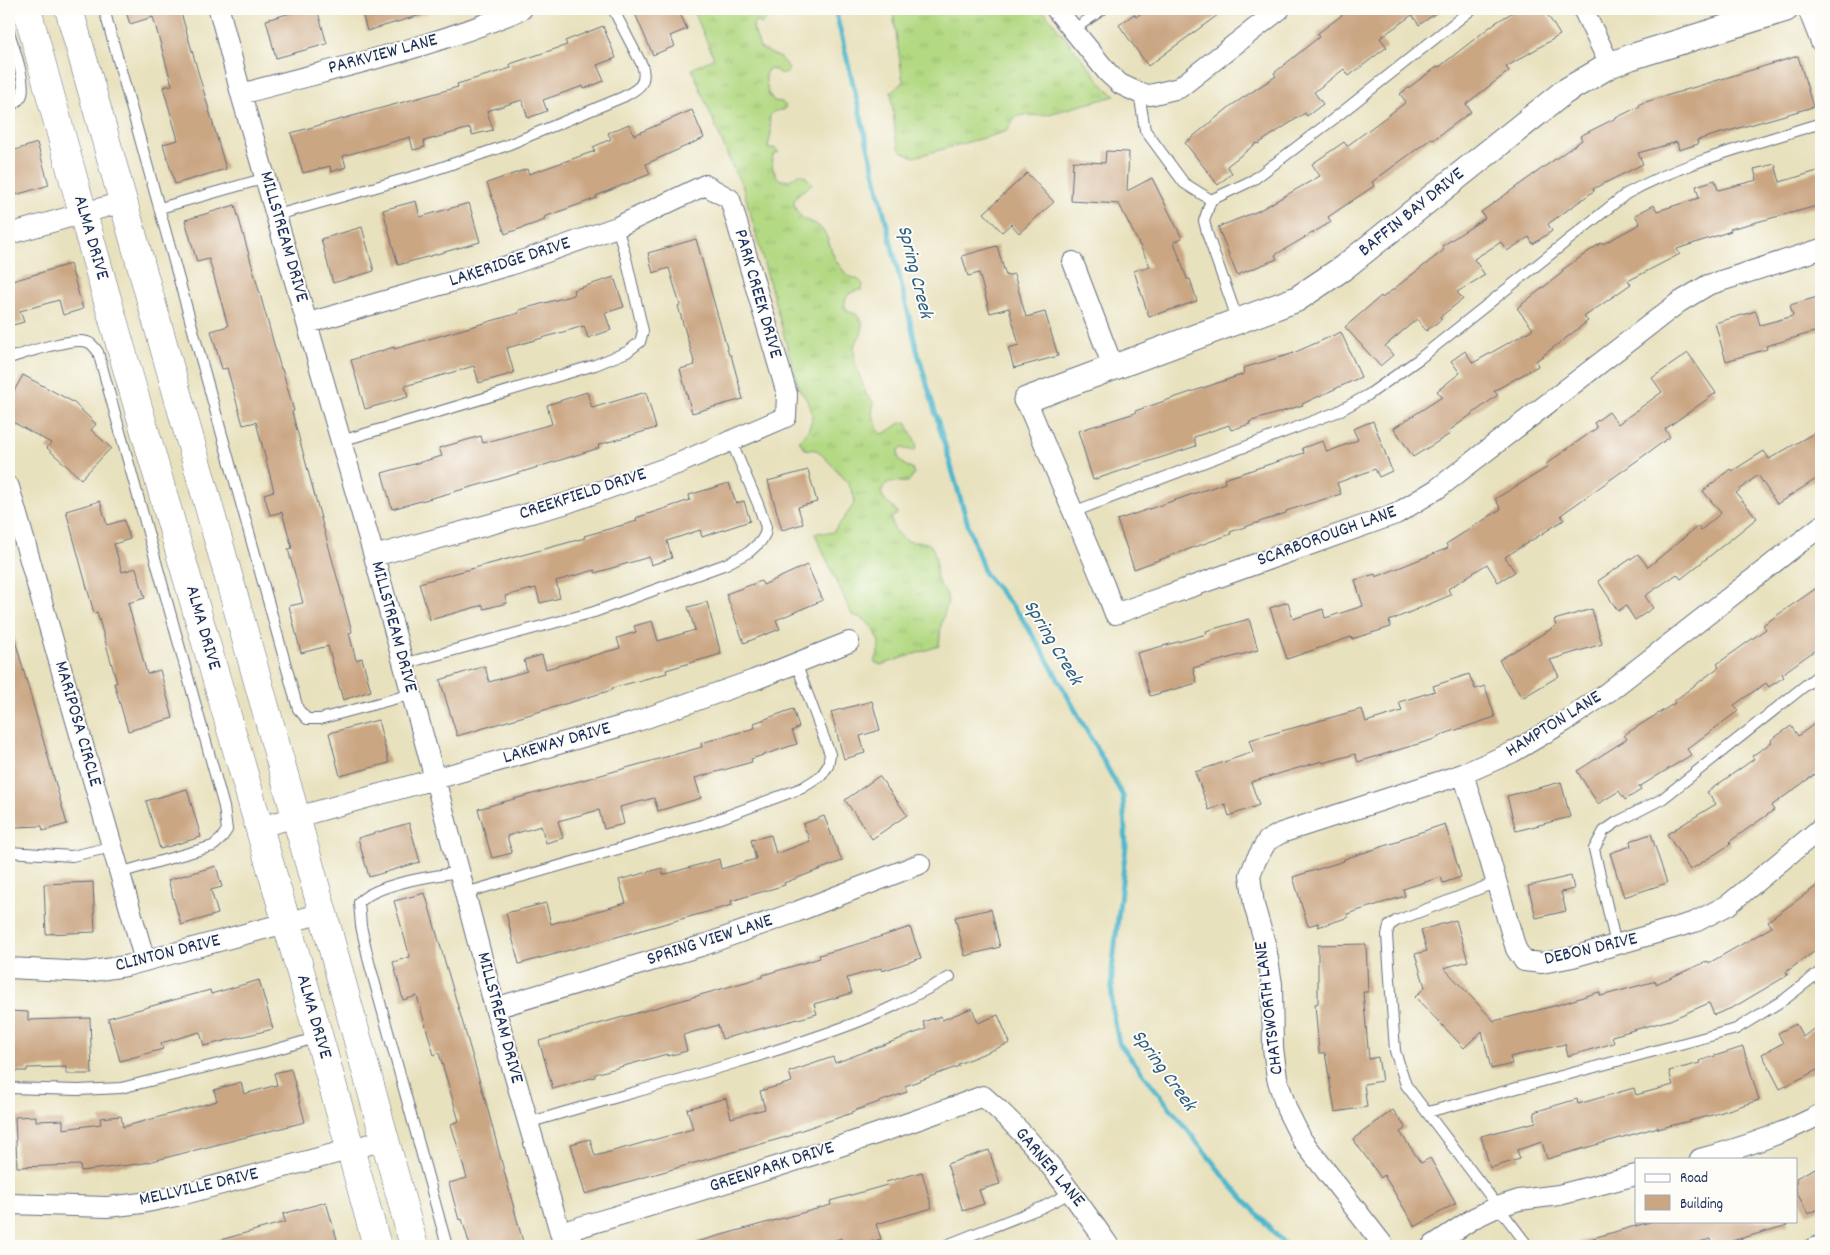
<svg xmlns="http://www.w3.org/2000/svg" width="1830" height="1255" viewBox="0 0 1830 1255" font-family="Dekko,sans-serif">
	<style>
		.grass { fill: url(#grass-tufts); stroke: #678470 }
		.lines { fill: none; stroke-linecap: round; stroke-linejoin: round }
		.stream { stroke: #4eb7cc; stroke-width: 5 }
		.building { fill: #caa683 }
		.service-casing { stroke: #636d7f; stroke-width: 12 }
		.minor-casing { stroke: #636d7f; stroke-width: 22 }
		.tertiary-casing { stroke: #636d7f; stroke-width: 27 }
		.secondary-casing { stroke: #636d7f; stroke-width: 29 }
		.service { stroke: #fff; stroke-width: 10 }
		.minor { stroke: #fff; stroke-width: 20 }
		.tertiary { stroke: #fff; stroke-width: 25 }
		.secondary { stroke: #fff; stroke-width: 28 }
		.labels { text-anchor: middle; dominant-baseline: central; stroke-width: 4; stroke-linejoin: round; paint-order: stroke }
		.street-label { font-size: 19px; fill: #1b2f5e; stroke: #fdfcf7 }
		.water-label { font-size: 20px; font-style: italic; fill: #2d5f84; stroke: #fdfcf7 }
	</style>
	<defs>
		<pattern id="grass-tufts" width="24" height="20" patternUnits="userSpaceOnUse" patternTransform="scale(1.25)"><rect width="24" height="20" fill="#b3d983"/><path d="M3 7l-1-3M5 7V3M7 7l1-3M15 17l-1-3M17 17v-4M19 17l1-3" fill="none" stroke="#99bb74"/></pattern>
	</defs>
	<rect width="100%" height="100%" fill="#fdfcf7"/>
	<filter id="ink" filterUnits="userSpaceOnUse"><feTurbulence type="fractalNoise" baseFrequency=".02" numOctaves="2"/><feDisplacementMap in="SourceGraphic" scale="10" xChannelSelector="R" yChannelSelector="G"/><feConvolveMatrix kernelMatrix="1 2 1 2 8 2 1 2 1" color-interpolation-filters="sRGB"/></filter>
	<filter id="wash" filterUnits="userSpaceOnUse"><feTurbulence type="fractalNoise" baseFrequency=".0096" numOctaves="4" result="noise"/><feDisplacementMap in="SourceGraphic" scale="20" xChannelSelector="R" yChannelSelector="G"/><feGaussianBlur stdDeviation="1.12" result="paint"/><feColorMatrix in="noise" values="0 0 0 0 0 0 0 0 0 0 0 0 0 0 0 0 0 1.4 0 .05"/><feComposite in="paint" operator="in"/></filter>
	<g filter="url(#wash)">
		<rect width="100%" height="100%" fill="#e8e1bd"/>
		<!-- grass -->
		<path class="grass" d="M693,9H767L768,18L762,24L755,21L753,27L760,48L780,58L789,68L787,73L781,74L775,70L769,69L765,74L768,93L774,101L782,102L786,106L784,110C767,110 769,118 771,132C771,138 768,143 768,149L774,148L779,152L773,155C771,165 773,173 780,180H789L799,174L804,175L812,183C808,190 795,192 794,202C793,210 803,220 810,222C812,223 815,223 817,225C831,235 829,251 837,262C840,266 844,272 847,275C852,279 856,276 863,284L862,290C850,290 841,298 847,311L856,314L862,321V332L854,346L855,363L866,394L874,403L872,413L879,431L883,434C892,431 898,422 906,422L916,443V449L913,451L902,448L898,451C897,461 904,466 912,468L914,474L908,482C895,483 887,477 881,493L886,502L897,511V514L891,518C892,529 900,540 913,542C920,543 925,540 931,546C942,560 929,579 946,592L948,601L941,625L939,646L881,665L874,662C887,642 873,620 852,615L815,534C822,531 827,534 833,532C838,525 852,509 854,503C858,487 827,461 817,450L805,449L799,441C818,422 814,408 799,389L742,184L735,173L692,69L714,58Z
			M895,9H1042L1105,87L1115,96L1045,115C1027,118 1017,107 1008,130L1001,133L914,157L901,151L896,140L891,92L903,82L893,13Z"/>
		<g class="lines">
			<!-- stream -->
			<path class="stream" d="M835,9L917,350L969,528L985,574L1020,615L1043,652L1123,796L1126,846L1112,972V1007L1119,1043L1226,1179L1286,1246"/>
		</g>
		<g id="blocks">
			<!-- building -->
			<path class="building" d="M125,9H180L226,169L175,184L163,144L178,140L163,87L172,85L153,17L130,24Z
				M305,9H317L327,44L276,58L266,20Z
				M361,9H430L431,12L367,31Z
				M633,9H678L687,29L670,36L675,46L653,55Z
				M1147,9H1226L1148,66L1119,25L1134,14L1136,17Z
				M1350,9H1442L1419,25L1412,15L1380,38L1387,47L1349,76L1344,69L1314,92L1323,104L1307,116L1305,113L1258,144L1257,143L1227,166L1232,173L1218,185L1185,143L1232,105L1276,76L1274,73L1319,37L1317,34Z
				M1518,9H1544L1560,35L1506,67L1509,71L1466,104L1471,112L1433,140L1432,138L1372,182L1374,186L1328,217L1331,222L1275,255L1277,259L1237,275L1218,227L1258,211L1320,176L1312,164L1344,142L1347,146L1406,102L1400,94L1438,66L1439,67L1495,23Z
				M603,26L616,58L597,65L604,81L584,89L583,86L543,100L547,111L528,118L522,100L487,111L493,130L472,135L470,128L424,141L425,147L413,150L410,137L343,156L346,167L331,172L330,166L303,173L291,133L458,87L457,84L511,68L510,64L567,45L565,41Z
				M1798,56L1813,107L1697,140L1698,144L1679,150L1677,142L1638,153L1643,164L1593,189L1594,191L1548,224L1552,231L1533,244L1529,237L1507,251L1501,242L1474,259L1485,275L1457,292L1463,299L1440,317L1442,319L1426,331L1417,319L1385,346L1393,355L1380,366L1345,327L1381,296L1382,298L1444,250L1442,246L1485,218L1481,212L1582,140L1580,136L1640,106L1639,104Z
				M692,110L704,138L646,164L650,174L596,196L597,198L544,217L545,220L505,234L487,183L527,169L529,174L595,151L593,147L611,139L608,133L629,124L634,135Z
				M37,143L49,185L9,197V152Z
				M1106,151L1129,152L1127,191L1152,178L1182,238L1174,242L1187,279H1190L1197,301L1149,317L1134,271L1150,266L1119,204L1071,201L1073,161L1105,163Z
				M1775,164L1780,182L1821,170V205L1730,229L1731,231L1677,249L1680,254L1628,281L1631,284L1584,317L1588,321L1536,361L1538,366L1494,391L1498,395L1449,431L1450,434L1413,457L1394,428L1442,397L1437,391L1460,373L1451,361L1465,351L1473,363L1533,329L1517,308L1563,272L1562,270L1601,243L1603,244L1640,224L1635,215L1654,205L1657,211L1699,198L1696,186L1715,180L1718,190L1757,180L1754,169Z
				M1027,173L1054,202L1019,233L1011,224L1002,232L984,213Z
				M416,201L420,217L469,203L480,242L398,265L383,210Z
				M235,205L281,369H282L294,411L292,412L352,632L349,633L356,660L362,658L371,691L343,700L328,646L301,653L289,606L303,603L288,549L292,548L282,512L270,515L264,494L274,491L256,422L243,425L227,368L222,369L211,331L228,326L209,259L197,262L185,220Z
				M362,227L374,271L333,283L321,239Z
				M696,239L729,355H731L743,399L692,413L680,369L695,365L678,306L680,305L669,268L653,273L648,253Z
				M997,246L1006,276L1014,274L1026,317L1045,312L1058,356L1014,368L1008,348L1019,345L1009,308L990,313L979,273L968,276L962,256Z
				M70,264L83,309L63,315L59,300L20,311L24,322L9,326V282Z
				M614,277L624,307L605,313L611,330L588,338L584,326L507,348L514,373L479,383L474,366L405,386L408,397L365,409L351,360L394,347V349L519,313V310L574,295L573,290Z
				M1821,296V330L1766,346L1767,349L1726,361L1715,323L1756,311L1760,325L1793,316L1790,305Z
				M1341,332L1361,377L1302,404L1303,405L1249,422L1250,424L1231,430L1229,425L1194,437L1196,446L1093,480L1078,431L1135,413V411L1244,374L1243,368L1291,354Z
				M1688,353L1716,393L1665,429L1670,437L1561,515L1564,520L1505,557L1515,572L1498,582L1487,564L1448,589L1451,595L1389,621L1391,627L1352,639L1351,637L1287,659L1270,608L1288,602L1293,619L1323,609L1325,618L1363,606L1355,580L1375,574L1376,577L1448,548L1446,544L1501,509L1495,499L1548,467L1546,464L1597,428L1594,423L1609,412L1618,424L1662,392L1652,378Z
				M23,375L73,402L96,424L91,430L111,448L81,479L47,448L51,443L9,420V400Z
				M587,392L592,408L646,392L656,428L598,445L599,448L493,481L392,509L382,473L442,456L439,448L481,436L483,443L552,424L547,405Z
				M1373,421L1392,471L1379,477L1375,469L1337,483L1341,494L1286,511V513L1230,532L1231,534L1134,569L1117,520L1225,483L1224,479L1304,453L1302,448L1323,441L1327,452L1358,440L1353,429Z
				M1821,429V476L1777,504L1758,475L1736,493L1757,518L1681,579L1677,574L1645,596L1653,608L1635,620L1626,606L1618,611L1598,581L1638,554L1648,567L1698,526L1701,530L1721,513L1703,491L1730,469L1732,471L1764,451L1769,459Z
				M808,470L817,502L798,507L803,524L782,530L768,481Z
				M729,483L736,503L744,501L750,521L702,537L700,530L667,541L672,558L651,565L649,557L595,573V570L556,581L560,598L540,603L536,588L505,596L507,603L484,609L483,605L430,620L419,583L585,538L584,536L637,521L636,518L690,500L689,495Z
				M100,501L107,525L124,520L130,539L114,544L122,572L136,568L145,598L128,603L147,674L160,670L173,718L128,731L114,683H117L97,612L94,613L66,511Z
				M807,565L823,600L776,620L780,629L744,643L726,594L761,581L763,585Z
				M1821,585V646L1782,674L1784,677L1769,687L1766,683L1734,705L1738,711L1687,749L1691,755L1639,787L1641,790L1625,800L1619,791L1598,804L1577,771L1627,739L1624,735L1675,703L1674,701L1719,667L1717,664L1766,629L1763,625Z
				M707,602L721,654L666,670L667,673L612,688V690L457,736L440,680L485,666L489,682L527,671L524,660L542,655L546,669L620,648L617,638L636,632L634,626L652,621L658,641L695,630L688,607Z
				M1592,609L1602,644L1550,660L1559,676L1522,698L1499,660L1556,626L1554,620Z
				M1249,619L1258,650L1193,668L1197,683L1150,696L1137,653L1207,634L1206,631Z
				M9,633H13L67,824L43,831L42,826L15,827L9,804Z
				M1469,674L1475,689L1485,686L1495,717L1438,736V738L1358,762L1355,754L1323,763L1322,761L1251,782L1259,805L1229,816L1225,804L1209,810L1195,772L1253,752L1249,740L1362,709L1366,722L1402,711L1399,702L1435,691L1433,686Z
				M872,701L880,730L860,736L865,753L844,759L831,712Z
				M793,709L799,727L792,731L797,744L751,759L752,762L695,778L701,798L658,811L654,798L620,807L624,824L604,829L599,810L558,821L563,838L546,843L541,826L507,836L512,853L492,858L478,809L702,747L701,743L755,728L754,723Z
				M1821,719V770L1771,806L1774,810L1729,842L1731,844L1690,870L1667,834L1716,804L1707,792L1754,759L1752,756L1772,742L1771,740L1791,726L1798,736Z
				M378,720L389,763L340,776L329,733Z
				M879,776L907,815L872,839L845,800Z
				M1561,782L1570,817L1516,831L1507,796Z
				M187,789L201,837L160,849L146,801Z
				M824,816L842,861L784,883L785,885L731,901L732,905L519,964L506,913L546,903L551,924L626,903L619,880L662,868L663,875L719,859L721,869L756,859L751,840L771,835L776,854L810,841L803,824Z
				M409,823L420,862L369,877L358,838Z
				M1445,824L1461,877L1443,883L1441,877L1403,889L1405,896L1347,914L1349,917L1318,927V923L1308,926L1293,877L1344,861V859L1400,841V839Z
				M1651,834L1667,883L1624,897L1610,853L1631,846L1630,841Z
				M216,866L222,887L211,890L218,914L181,925L168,880Z
				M1571,876L1574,889L1561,892L1566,911L1536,918L1528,886Z
				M93,882L95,932L46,934L44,884Z
				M1821,883V947L1786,972L1788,975L1734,1007L1714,1015L1709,1003L1670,1020L1612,1036L1614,1043L1568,1056L1565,1044L1510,1057L1512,1064L1491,1069L1482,1031L1464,1048L1415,997L1425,987L1415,954L1427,951L1421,930L1456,920L1468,961L1444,968L1494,1021L1554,1006L1599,992L1601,996L1656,981V984L1708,961L1709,963L1772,927L1768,921Z
				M425,893L486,1103L524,1246H470L462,1219L459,1220L449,1183L467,1178L451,1124L459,1121L439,1053L434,1055L417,996L403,1000L393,962L410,957L394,901Z
				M991,909L1000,947L965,956L955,917Z
				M910,927L921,958L882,971L881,968L847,978L852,993L814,1004L817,1014L722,1039L718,1025L683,1035L687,1051L668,1056L667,1054L595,1074V1077L553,1089L539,1041L763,977V975L820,958L819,955L858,944Z
				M1366,944L1368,992H1363L1369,1059L1378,1057L1382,1081L1364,1084L1367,1107L1335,1112L1325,1053H1319L1315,1004L1318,1003V945Z
				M259,980L273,1029L204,1046L200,1032L161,1043L163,1049L120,1061L108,1018L210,990L211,994Z
				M972,1008L978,1023L998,1015L1010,1043L958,1064L959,1066L905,1086L907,1092L851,1112L852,1113L793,1133V1135L585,1194L571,1144L590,1139L595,1156L693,1129L687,1109L726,1098L731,1118L765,1109L760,1091L792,1082L789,1072L833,1057L835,1063L926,1029L923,1022L941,1016L942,1020Z
				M9,1011L28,1012V1020L90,1018L92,1074H66V1067L27,1068V1071H9Z
				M1821,1023V1068L1780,1089L1762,1054L1783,1043L1778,1033L1796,1024L1803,1037Z
				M1743,1047L1759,1100L1716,1114L1658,1129V1127L1547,1159L1542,1142L1517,1150L1520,1159L1490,1168L1481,1136L1536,1122L1534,1112L1577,1099L1578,1104L1634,1088L1636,1095L1673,1085L1669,1071L1700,1063L1699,1061Z
				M291,1069L305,1122L145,1163L81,1171L80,1165L17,1167L15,1117L36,1116V1121L63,1120V1129L101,1124L100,1118L121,1116L123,1127L217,1101L214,1090L241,1082L244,1094L277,1085L274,1073Z
				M1393,1110L1406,1128L1400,1132L1421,1163L1430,1158L1456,1203L1415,1227L1384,1175L1381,1178L1353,1139Z
				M989,1150L1000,1184L979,1190L984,1204L963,1211L947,1164Z
				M1821,1165V1208L1808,1214L1796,1191V1178Z
				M922,1172L932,1208L876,1224L881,1239L857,1246H843L841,1238L812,1246H697L696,1242L831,1205L830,1201L887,1185L886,1182Z
				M326,1202L339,1246H214L213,1242L285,1222L283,1214Z
				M1653,1221H1788V1225L1732,1241L1734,1246H1713L1711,1239L1684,1246H1580L1579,1242Z"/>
		</g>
	</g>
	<g filter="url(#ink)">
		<use href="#blocks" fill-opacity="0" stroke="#636d7f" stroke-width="1"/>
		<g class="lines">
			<!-- service casing -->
			<g class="service-casing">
				<path id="service" d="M104,9L298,709L307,719H320L412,694
					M1073,30L1103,9
					M9,32C13,45 28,86 21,97C18,101 13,105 9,107
					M1139,93L1145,130L1184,183L1211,200L1204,221L1208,236L1238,321
					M1211,200L1253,180L1331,121L1472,9
					M160,208L266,178
					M277,215L422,174L505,146L623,97C638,89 648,84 642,65L613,9
					M9,358C26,353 71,337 87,342C92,343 95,348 98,352L224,807L227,830L221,839L213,846L119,873
					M341,441L595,365L627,352L640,342L643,331L626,258L617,227
					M1073,512L1337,412L1368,395L1419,359L1626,194C1686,161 1755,144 1821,123
					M403,664L594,612L726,564L749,552L761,541L765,534L766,527L758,504L731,441
					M9,852L72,856L112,847
					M1497,882L1396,921L1389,926L1387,935L1395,1051L1406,1085L1528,1246
					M465,893L705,824L802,788L821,776L828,766L830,754L796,663
					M1616,945L1594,849L1604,831L1617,822L1662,799L1821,673
					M9,1088L78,1090L121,1088L267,1052L319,1037
					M1428,1112L1736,1029L1785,999L1821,971
					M528,1123C635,1091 743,1064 847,1026C883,1013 916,995 950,977
					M447,1246L369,962L361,926L359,902C379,883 433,876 460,872
					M944,1246L1043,1207L1072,1192
					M1807,1246L1821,1240"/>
			</g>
			<!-- minor casing -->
			<g class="minor-casing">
				<path id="minor" d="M219,9L241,94L374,556L435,779L495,1008L564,1246
					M1056,9L1108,73L1120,84L1139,93L1150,95L1179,88L1280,9
					M1583,9L1610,65
					M1808,9L1821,42
					M241,94C335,68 434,48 522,9
					M9,234L123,202
					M1073,262L1113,367
					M308,323L510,265L617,227L705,185L730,199L787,394L786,417L677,464L564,504L374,556
					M1026,400L1104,585L1115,614L1396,514L1437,489L1678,303L1708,285L1821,249
					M9,487L145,961
					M1463,774L1487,850L1516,949L1524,961L1542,963L1573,957L1695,922L1728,905L1821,828
					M260,827L435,779L632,723L754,680L849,642
					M9,968L86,972L126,966L323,913
					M495,1008L701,946L796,912L920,864
					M1700,1159C1742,1148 1783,1134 1821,1114
					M9,1204L107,1207L142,1203L181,1195L385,1140
					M560,1233C702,1190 844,1148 983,1096C1035,1140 1070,1190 1109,1246
					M1384,1246L1302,1140L1287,1110L1277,1078L1273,1048L1272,984L1266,947L1254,905L1250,875L1256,860L1267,841L1281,833L1463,774L1513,752L1564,722L1608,692L1821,526
					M1432,1246L1474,1218L1497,1207L1519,1200L1559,1195L1636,1175"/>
			</g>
			<!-- tertiary casing -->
			<g class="tertiary-casing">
				<path id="tertiary" d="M1026,400L1297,299L1343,268L1564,92L1610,65L1631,57L1786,9"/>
			</g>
			<!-- secondary casing -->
			<g class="secondary-casing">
				<path id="secondary" d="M27,9C138,423 265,833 377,1246
					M69,9L323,913L414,1246"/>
			</g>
			<!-- service -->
			<use href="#service" class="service"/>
			<!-- minor -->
			<use href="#minor" class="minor"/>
			<!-- tertiary -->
			<use href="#tertiary" class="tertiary"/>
			<!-- secondary -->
			<use href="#secondary" class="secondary"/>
		</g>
	</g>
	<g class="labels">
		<!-- street labels -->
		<g class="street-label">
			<text transform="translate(383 55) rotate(-15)">PARKVIEW LANE</text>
			<text transform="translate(1412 213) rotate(-39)">BAFFIN BAY DRIVE</text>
			<text transform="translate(283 237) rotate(74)">MILLSTREAM DRIVE</text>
			<text transform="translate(90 238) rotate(74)">ALMA DRIVE</text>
			<text transform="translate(510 263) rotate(-18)">LAKERIDGE DRIVE</text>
			<text transform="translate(757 294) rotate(74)">PARK CREEK DRIVE</text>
			<text transform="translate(583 495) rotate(-18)">CREEKFIELD DRIVE</text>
			<text transform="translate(1327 537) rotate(-20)">SCARBOROUGH LANE</text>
			<text transform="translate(393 627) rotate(75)">MILLSTREAM DRIVE</text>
			<text transform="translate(202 628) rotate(74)">ALMA DRIVE</text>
			<text transform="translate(77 724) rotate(74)">MARIPOSA CIRCLE</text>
			<text transform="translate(1554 725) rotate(-32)">HAMPTON LANE</text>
			<text transform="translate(557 744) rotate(-16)">LAKEWAY DRIVE</text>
			<text transform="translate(710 941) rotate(-18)">SPRING VIEW LANE</text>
			<text transform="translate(1591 950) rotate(-13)">DEBON DRIVE</text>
			<text transform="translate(168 954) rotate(-14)">CLINTON DRIVE</text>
			<text transform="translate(1270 1008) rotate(-97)">CHATSWORTH LANE</text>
			<text transform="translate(313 1017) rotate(74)">ALMA DRIVE</text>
			<text transform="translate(499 1018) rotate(75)">MILLSTREAM DRIVE</text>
			<text transform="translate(772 1168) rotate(-18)">GREENPARK DRIVE</text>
			<text transform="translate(1049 1168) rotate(50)">GARNER LANE</text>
			<text transform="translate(199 1188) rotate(-13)">MELLVILLE DRIVE</text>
		</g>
		<!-- water labels -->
		<g class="water-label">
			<text transform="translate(914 272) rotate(76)">Spring Creek</text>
			<text transform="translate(1052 643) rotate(59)">Spring Creek</text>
			<text transform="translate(1163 1071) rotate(54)">Spring Creek</text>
		</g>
	</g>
	<!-- margin -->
	<rect width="1830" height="1255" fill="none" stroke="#fdfcf7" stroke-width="30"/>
	<!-- legend -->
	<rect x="1635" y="1158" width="162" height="65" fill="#fdfcf7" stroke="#a3aaba"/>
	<rect x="1645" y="1174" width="25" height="8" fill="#ffffff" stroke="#a3aaba"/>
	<text x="1680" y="1182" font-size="15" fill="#1b2f5e">Road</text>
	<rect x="1645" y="1195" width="25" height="15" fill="#caa683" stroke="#a3aaba"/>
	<text x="1680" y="1208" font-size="15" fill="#1b2f5e">Building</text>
</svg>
